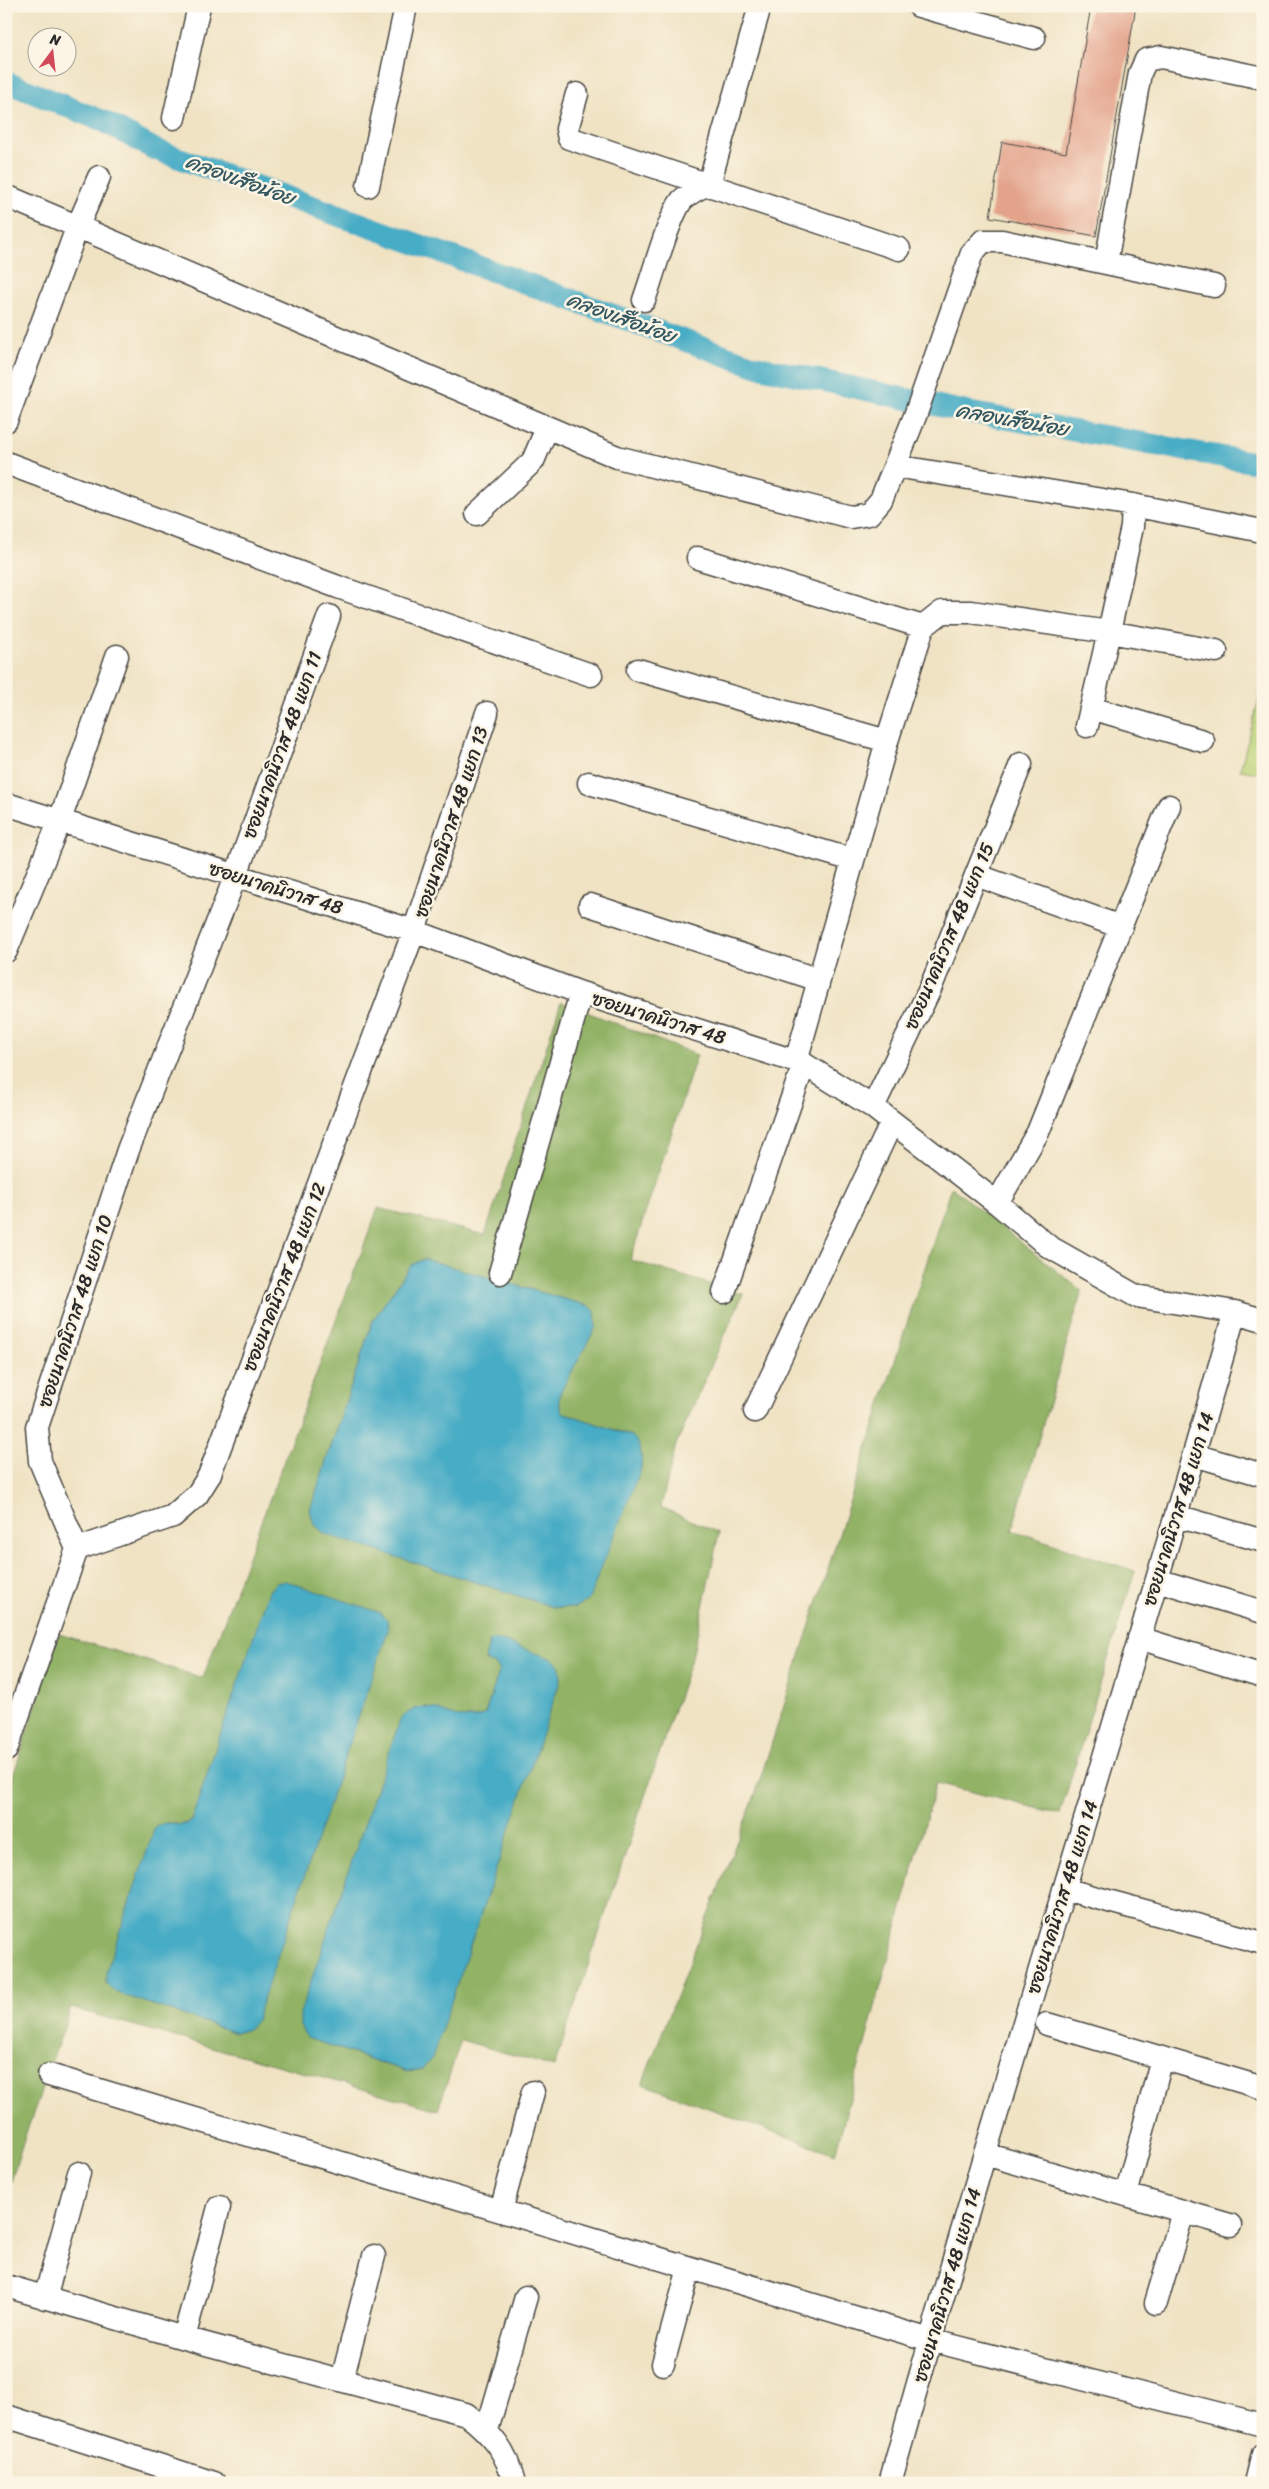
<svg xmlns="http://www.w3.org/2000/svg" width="1269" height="2489" viewBox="0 0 1269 2489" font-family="Sriracha,'Playpen Sans Thai',sans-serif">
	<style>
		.green { fill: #b9d175; stroke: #727e50 }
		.forest { fill: #92b366; stroke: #5e6f48; fill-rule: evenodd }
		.water { fill: #46acc5; stroke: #386c78 }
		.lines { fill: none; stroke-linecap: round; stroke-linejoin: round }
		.canal { stroke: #46acc5; stroke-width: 22 }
		.building { fill: #e3a38b }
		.minor-casing { stroke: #494742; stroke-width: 25 }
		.minor { stroke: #fff; stroke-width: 22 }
		.labels { text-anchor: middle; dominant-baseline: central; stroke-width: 5; stroke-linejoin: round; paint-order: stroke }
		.street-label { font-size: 19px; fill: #2b2b2b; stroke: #fcf5e5 }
		.water-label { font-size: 20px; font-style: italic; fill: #345861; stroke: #fcf5e5 }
	</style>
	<rect width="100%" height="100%" fill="#fcf5e5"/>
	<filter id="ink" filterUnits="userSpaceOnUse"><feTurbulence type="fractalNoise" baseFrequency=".02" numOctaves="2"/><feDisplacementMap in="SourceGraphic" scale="10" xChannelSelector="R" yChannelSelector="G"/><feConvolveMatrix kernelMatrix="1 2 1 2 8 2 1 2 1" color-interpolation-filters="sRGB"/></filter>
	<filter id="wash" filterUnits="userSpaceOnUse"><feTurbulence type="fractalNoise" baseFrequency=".0096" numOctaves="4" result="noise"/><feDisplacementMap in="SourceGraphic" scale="20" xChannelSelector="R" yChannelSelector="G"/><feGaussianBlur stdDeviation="1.12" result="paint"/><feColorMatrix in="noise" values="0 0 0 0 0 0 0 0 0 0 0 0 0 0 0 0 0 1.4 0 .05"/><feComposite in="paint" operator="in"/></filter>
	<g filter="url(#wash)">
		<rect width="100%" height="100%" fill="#f0e3c4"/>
		<!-- green -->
		<path class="green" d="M1263,684V774L1240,770Z"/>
		<!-- forest -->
		<path class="forest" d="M561,1002L697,1055L630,1260L743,1294L676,1445L661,1507L719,1533L693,1653L554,2067L461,2040L438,2110L71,2008L24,2139L6,2198V1798L59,1634L203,1678L378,1208L485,1235ZM424,1259L560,1393L559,1402L562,1412L632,1436L310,1510L373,1320L411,1265ZM490,1641L561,1679L422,2069L407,2072L308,2038L424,1706C445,1713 464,1724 485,1714L499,1672L496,1665L485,1660ZM191,1821L247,2029L236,2033L115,1992L166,1822L181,1825Z
			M951,1187L1082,1291L1012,1530L1135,1571L1060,1814L936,1783L835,2154L642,2084L755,1795Z"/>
		<!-- water -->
		<path class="water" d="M424,1259L589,1306L595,1311L596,1327L560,1393L559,1402L562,1412L632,1436C642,1446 642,1455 641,1469L588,1601L573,1608L553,1607L325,1534L314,1524L310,1510L373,1320L411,1265Z
			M286,1581L381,1613L387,1620L388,1630L256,2020L248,2029L236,2033L115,1992L106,1984V1972L154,1830C167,1814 177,1832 191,1821L269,1591L276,1583Z
			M496,1639L553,1659L560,1667L561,1678L432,2058L422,2069L408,2072L307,2038L300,2026V2013L400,1720C430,1687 450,1731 485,1714L499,1672L496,1665L487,1662L485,1657L490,1641Z"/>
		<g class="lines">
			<!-- canal -->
			<path class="canal" d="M6,82L105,122L154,149L755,366L967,412L1263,464"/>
		</g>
		<g id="blocks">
			<!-- building -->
			<path class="building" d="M1091,6H1136L1096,236L990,217L1002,142L1066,153Z"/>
		</g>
	</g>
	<g filter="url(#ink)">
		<use href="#blocks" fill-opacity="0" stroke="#494742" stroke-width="1"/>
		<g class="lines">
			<!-- minor casing -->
			<g class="minor-casing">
				<path id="minor" d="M919,6L1034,38
					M577,94L567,129L569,138L899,249
					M174,118L199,6
					M709,184L760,6
					M368,186L406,6
					M6,196L617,457L851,517L869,514L881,500L915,416L972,253L983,241H1002L1106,263L1140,73L1146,60L1161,57L1263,78
					M1106,263L1214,286
					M644,300C653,276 668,218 682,200C690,192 699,188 709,184
					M6,421L77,228L99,177
					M6,463L338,587L591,675
					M895,466L1133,505L1257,530
					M477,514L533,461L547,428
					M698,558L923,627
					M638,670L887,741
					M1091,708L1203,741
					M1087,726L1109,632L1216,651
					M589,783L853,860
					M6,804L414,931L581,993L804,1064L873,1107L997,1203L1048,1246L1136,1296L1235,1312L1263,1320
					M976,875L1121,927
					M590,905L819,980
					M6,951L60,820L117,656
					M796,1061L887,741L923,627L942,612H971L1109,632L1132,527L1133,505
					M873,1107L930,989L1021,764
					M997,1203L1038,1132L1169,806
					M500,1273L581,993
					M724,1292L804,1064
					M755,1411L892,1122
					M1194,1455L1263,1475
					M1177,1516L1263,1541
					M77,1549L173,1516L197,1495L209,1476L414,931L487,713
					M1157,1580L1263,1612
					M1139,1638L1263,1676
					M6,1750L77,1549L40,1461L37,1427L128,1150L236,875L329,616
					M1064,1889L1263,1943
					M1047,2024L1263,2088
					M49,2075L930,2340L1263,2425
					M985,2154L1230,2225
					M1126,2195L1162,2058
					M501,2211L533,2092
					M6,2286L184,2338L466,2414C491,2433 507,2452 514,2483
					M45,2298L79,2173
					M1156,2303L1183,2212
					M184,2338L219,2207
					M663,2364L689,2268
					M342,2380L374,2256
					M6,2416L214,2483
					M487,2430L526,2297
					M890,2483C999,2091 1124,1703 1235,1312
					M1256,2483L1263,2454"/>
			</g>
			<!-- minor -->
			<use href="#minor" class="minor"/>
		</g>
	</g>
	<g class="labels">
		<!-- street labels -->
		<g class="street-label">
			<text transform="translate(282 745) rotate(-70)">ซอยนาคนิวาส 48 แยก 11</text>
			<text transform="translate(451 822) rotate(-72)">ซอยนาคนิวาส 48 แยก 13</text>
			<text transform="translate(276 888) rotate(17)">ซอยนาคนิวาส 48</text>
			<text transform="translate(949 936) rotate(-67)">ซอยนาคนิวาส 48 แยก 15</text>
			<text transform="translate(659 1018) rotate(17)">ซอยนาคนิวาส 48</text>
			<text transform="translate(284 1277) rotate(-69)">ซอยนาคนิวาส 48 แยก 12</text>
			<text transform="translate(75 1311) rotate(-72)">ซอยนาคนิวาส 48 แยก 10</text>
			<text transform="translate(1178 1509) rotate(-73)">ซอยนาคนิวาส 48 แยก 14</text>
			<text transform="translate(1062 1897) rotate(-73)">ซอยนาคนิวาส 48 แยก 14</text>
			<text transform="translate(947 2285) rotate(-74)">ซอยนาคนิวาส 48 แยก 14</text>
		</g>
		<!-- water labels -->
		<g class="water-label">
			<text transform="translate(240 180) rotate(20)">คลองเสือน้อย</text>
			<text transform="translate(621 318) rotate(20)">คลองเสือน้อย</text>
			<text transform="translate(1012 420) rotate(10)">คลองเสือน้อย</text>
		</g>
	</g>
	<!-- margin -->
	<rect width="1269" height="2489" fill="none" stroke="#fcf5e5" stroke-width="25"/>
	<!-- north arrow -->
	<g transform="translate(52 52) rotate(15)"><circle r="24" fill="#fcf5e5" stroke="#a8a49b"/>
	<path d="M0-4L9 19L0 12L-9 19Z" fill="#d1495b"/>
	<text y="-8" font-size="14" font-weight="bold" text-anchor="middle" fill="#2b2b2b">N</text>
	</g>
</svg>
